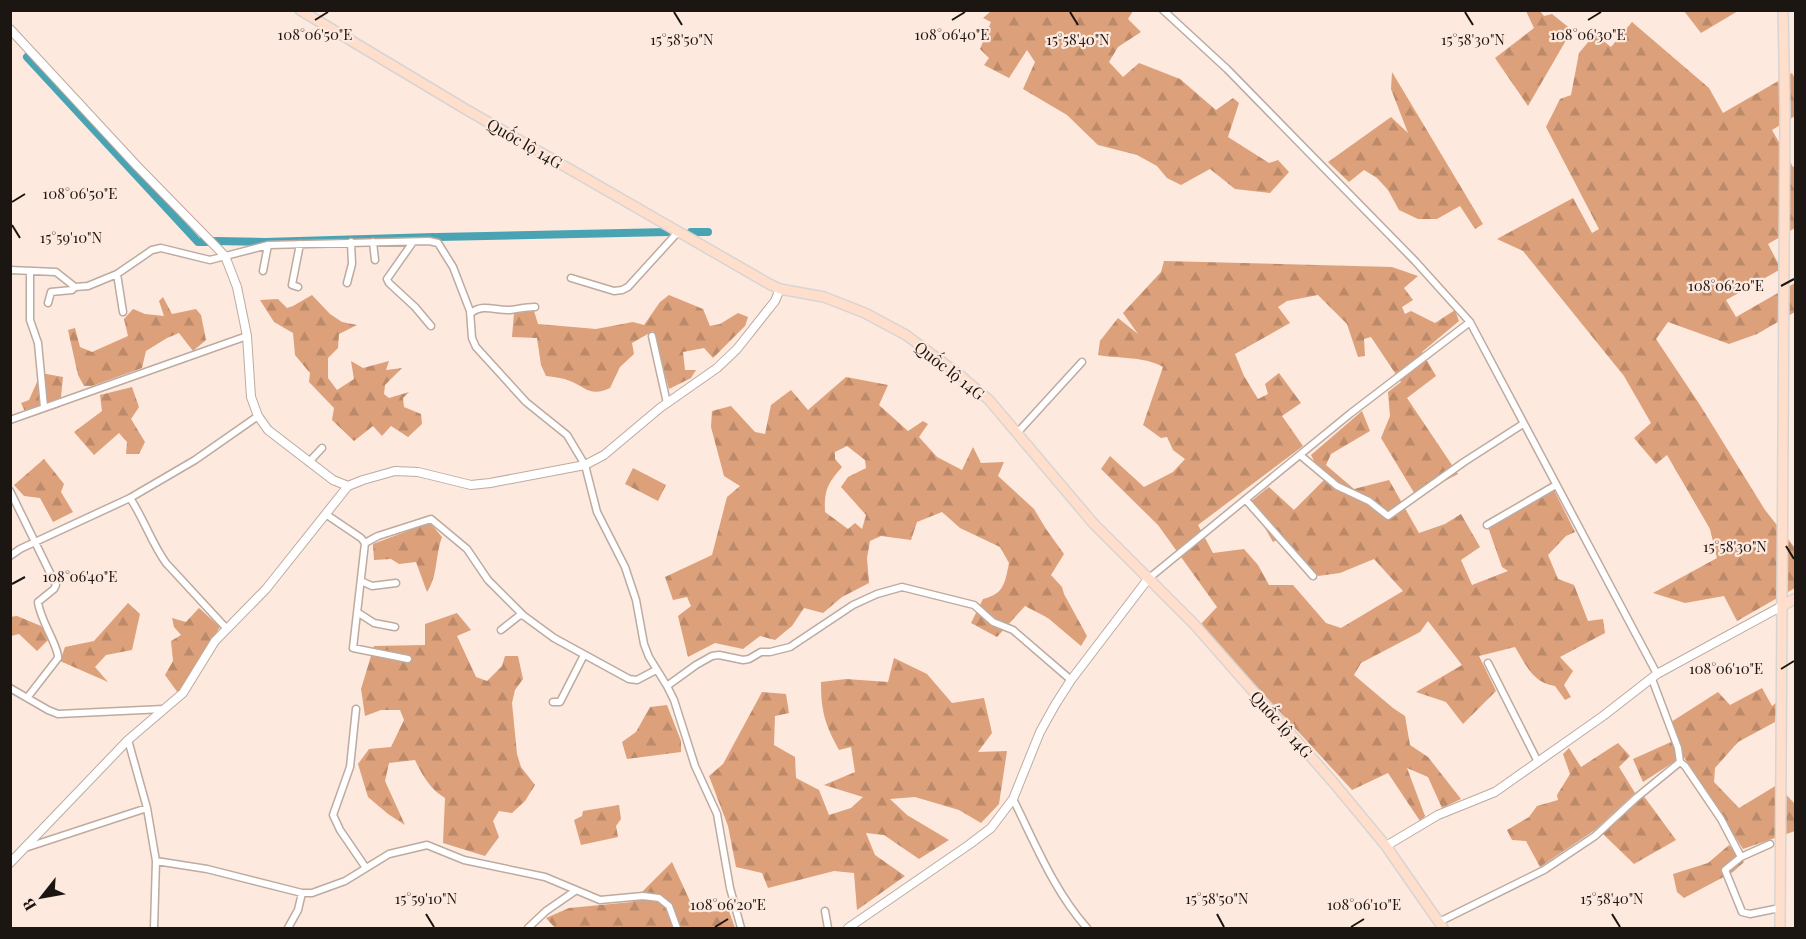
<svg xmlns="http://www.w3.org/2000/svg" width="1806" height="939" viewBox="0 0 1806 939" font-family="'Playfair Display',serif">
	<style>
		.forest { fill: url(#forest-firs); fill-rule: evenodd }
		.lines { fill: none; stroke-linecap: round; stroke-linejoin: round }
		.canal { stroke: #4aa3b2; stroke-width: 8 }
		.minor-casing { stroke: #bdaba0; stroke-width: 9 }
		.tertiary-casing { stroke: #bdaba0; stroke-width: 10 }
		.primary-casing { stroke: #d6d5d4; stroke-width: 12 }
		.minor { stroke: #fff; stroke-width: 6 }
		.tertiary { stroke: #fff; stroke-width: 8 }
		.primary { stroke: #ffdfcb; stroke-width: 9 }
		.ticks { fill: none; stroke: #1c1612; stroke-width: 2 }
		.labels { text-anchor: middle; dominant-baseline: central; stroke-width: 4.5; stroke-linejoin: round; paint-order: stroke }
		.street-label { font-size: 16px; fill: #1c1612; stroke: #fde9de }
		.ticks-label { font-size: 15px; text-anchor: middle; fill: #1c1612; stroke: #fde9de; stroke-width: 4.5; stroke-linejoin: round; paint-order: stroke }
	</style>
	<defs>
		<pattern id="forest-firs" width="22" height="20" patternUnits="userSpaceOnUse" patternTransform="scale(1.5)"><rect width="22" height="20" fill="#dca07b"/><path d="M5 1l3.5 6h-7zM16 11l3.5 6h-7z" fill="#bc8969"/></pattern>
	</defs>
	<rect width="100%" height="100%" fill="#fde9de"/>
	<!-- forest -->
	<path class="forest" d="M991,11H1133L1128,19L1141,32L1118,47L1109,62L1123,77L1139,63L1180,79L1216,110L1233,98L1239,103L1228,137L1269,163L1278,160L1289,172L1270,193L1235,189L1210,169L1181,185L1167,178L1157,166L1137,155L1098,145L1067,115L1023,89L1035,62L1027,50L1009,78L984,65L989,58L980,49L991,22L983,18Z
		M1526,11H1540L1544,16L1552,14L1572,30L1528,106L1495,58L1534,28Z
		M1684,11H1738L1701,33Z
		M1632,22L1709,88L1723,113L1792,73L1795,79V116L1772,130L1793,167L1795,166V228L1768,244L1781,269L1726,300L1736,317L1795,283V312L1757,334L1729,344L1668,322L1656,339L1700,405L1765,510L1795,548V588L1737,621L1724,596L1685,603L1653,593L1717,558L1710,529L1667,455L1656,464L1634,438L1651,423L1624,376L1523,251L1497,239L1573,198L1592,233L1599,229L1546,127L1560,99L1571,95L1579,53L1595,34L1611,47Z
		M1392,72L1483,224L1475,229L1460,206L1437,219H1418L1399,210L1388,190L1377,178L1364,170L1349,182L1328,162L1391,117L1408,133L1391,89Z
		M1164,261L1392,267L1418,276L1404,288L1413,300L1402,307L1405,314L1411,311L1435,323L1455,310L1459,321L1422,352L1436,376L1407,398L1458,474L1416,496L1381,438L1390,416L1388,392L1401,382L1371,337L1364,339L1365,356L1358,357L1347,324L1318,295L1287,301L1278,307L1290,323L1235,354L1244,376L1258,399L1268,394L1265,384L1279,373L1301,403L1282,416L1303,446L1198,525L1213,553L1244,549L1258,565L1269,585H1293L1326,623L1341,628L1403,591L1374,559L1340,573L1318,576L1281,538L1273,542L1250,502L1269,487L1294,510L1324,480L1311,455L1362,411L1370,431L1331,454L1326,465L1354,489L1389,480L1419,533L1445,524L1461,514L1480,547L1461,560L1472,585L1508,571L1502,567L1488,527L1551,484L1575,532L1566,536L1548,555L1558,579L1574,585L1588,621L1603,619L1605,633L1560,657L1573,671L1564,685L1571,697L1565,700L1555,686C1533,683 1526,665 1515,647L1479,656L1496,691L1463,724L1446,702L1416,692L1462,665L1428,621L1420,632L1361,663L1354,675L1393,708L1405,716L1410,745L1428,757L1461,799L1442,808L1428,777L1407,768L1425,816L1420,821L1388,773L1352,790L1200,625L1217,607L1158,525L1101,469L1110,456L1144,487L1173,472L1185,459L1173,450L1167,437L1161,438L1143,425L1163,367C1144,356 1120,359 1098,355L1100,341L1118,318L1138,334L1123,313L1161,272Z
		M312,295L330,314L342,322L357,325L339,334L338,348L328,358V378L337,390L354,379L351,361L363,368L389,361L386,370L402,368L385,385L384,394L389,398L409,392L403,398L404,407L421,414L422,424L408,437L391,426L382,436L373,426L354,441L332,420L334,408L309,382L310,373L295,355L293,333L274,322L260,300L278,299L287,308L293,306Z
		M669,295L703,309L710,326L720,324L738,313L748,317L745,326L713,358L704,348L683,352L685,370H696L691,378L669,389L653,331L632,343L634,354L620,367L610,388C590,397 587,388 570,381C563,378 554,377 546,376L541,365L537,338L512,337L514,313L534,311L538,324L596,329L633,322L644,325L660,302Z
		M163,297L172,314L196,309L201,315L206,340L193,351L179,333L167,338L146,351L142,368L92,386H84L78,375L68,330L75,328L80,347L92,352L128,336L124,319L133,309L145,314L164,316L159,301Z
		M41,373L63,377L60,407L28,418L21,403L29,400Z
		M846,377L888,385L879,405L908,431L923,421L928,424L919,437L937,457L962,470L973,447L981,463L1004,462L998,476L1034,509L1046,529L1064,554L1051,575L1062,587L1064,594L1087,636L1081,646L1048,618L1025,606L997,637L971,623L983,599C1004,594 1005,583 1009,563L1000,547L960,528L942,512L917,522L911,540L881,536L870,541L867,558L869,583L842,597L823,613L804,608L792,626L775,640L760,636L743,649L715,643L688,657L678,616L691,606L687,597L673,600L665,577L712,555L727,497L740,486L724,476L711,427L712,411L731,406L755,432L765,434L771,405L791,390L808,410ZM847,446L865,460L866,468L848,477L841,487L866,515L862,529L855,523L848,529L825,512C824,490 828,483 842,467L835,459V452Z
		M132,387L139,407L131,419L145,442L139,454H126L127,442L119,433L94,455L74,432L102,411L100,395Z
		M44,459L64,484L61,492L73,512L53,522L40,498L24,496L14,485Z
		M633,468L666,485L658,501L625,484Z
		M426,524H431L442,537C435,556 438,576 427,592L416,562L399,564L391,559L374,560L373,544Z
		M128,603L140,614L132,650L106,655L95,667L108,682L60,661L65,647L94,641Z
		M199,608L220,627L178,693L165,675L173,661L171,641L181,635L174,627L172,618L186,622Z
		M457,613L471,630L457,636L476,677L487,681L502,666L505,656H518L523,679L515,690L512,703L517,754L521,767L535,785L525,801L512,813L499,811L493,821L499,837L485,856L443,843L445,798C431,790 422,775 415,760L389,763L385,781L405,825L388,814L368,797L358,764L369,749L391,747L404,720L400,710H381L365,716L361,689L374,646L425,645V624Z
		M17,616L41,626L51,637L37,651L19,634L11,636L10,617Z
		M894,658L927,674L952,703L984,698L992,733L978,752L1007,751L999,804L981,823L959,810L915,797L890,799L907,815L949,840L919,859L884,835L866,833L875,855L905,876L857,910L854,873L834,871L768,888L762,873L736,867L728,826L709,776L723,764L762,692L786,694L789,713L775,716L774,745L795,757L796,778L819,790L829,815L851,808L863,797L824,785L855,772L851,747L839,750C825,724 821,712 821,682L846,679L888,682Z
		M1762,688L1772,706L1777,702L1775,722L1738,742L1715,768L1714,782L1739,808L1777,785L1794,803L1795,802V831L1743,849L1683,756L1643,782L1633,759L1671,742L1668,724L1718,692L1730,705Z
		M667,705L681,741V752L627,759L622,742L636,732L650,707Z
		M1618,743L1630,756L1619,767L1635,793L1595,830L1540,867L1526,841L1512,840L1507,830L1529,817L1537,806L1558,800L1557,795L1570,774L1563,754L1569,748L1581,767Z
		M1643,795L1676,840L1634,864L1602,833Z
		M619,805L621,819L616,826L618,837L581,845L574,820L582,816L583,811Z
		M1729,845L1744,862L1733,872L1684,898L1677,892L1673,874L1708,863Z
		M672,862L695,912L729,911L735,928H555L546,918L569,908L632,902Z"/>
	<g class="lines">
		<!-- canal -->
		<path class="canal" d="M27,57L198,242H207
			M691,232H708
			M437,237L668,232
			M215,241L265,242L434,237"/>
		<!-- minor casing -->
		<g class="minor-casing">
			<path id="minor" d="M1163,10L1227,69L1415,261L1470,322L1657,674
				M373,242L375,260
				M413,242L387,279L389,283L415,307L431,326
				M10,270L56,272L75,287L88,286L117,274L152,250L161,248L210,260L268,245L429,241L438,243L453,267L470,311L472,338L476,347L526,402L567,435L585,465L597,512L625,567L636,600L644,644L649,657L667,686L674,700L695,766L717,814L730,888L741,928
				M30,271V320L38,343L44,407
				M263,271L268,245
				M117,274L123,312
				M571,278L614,291L622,290L628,287L678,232
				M347,283L352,264L351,242
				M298,287L292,285L300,244
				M48,303L51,292L72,290L75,287
				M471,313C483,303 496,311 510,310C518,309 526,307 535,307
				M652,336L667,403
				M10,420L247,336
				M1018,432L1082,362
				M1300,455L1337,486L1369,501L1388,516L1464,462L1523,424
				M309,462L322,448
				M10,491L56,585L54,589L38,602C40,620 59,647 58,658L27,698
				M130,498C144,519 152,544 166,563L227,629
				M1246,500L1313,576
				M327,515L361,538L365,543L353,648L408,659
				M1487,525L1556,485
				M365,543L378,536L431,519L467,549L488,580L524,616
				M10,556L20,549L130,498L195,460L258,416
				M1148,579L1351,413L1470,322
				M361,581L372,586L396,583
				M357,612L374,623L395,627
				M501,630L520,615L524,616L554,638L629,679L637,680L656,670
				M1488,663L1538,762
				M1652,679L1678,748L1680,762
				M667,686L696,665L712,656L719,655L743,660L749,659L761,652H770L790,647L853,605L877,594L902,587L974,605L993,622L1013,630L1071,680
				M10,688L48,710L58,714L164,709
				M553,702H560L584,655
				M356,709L350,767L333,815L340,830L366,868
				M128,740L147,808L156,861L154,928
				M1013,799C1035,843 1054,891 1087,928
				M1770,844L1741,857L1725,870L1742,912L1750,914L1780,908
				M25,848L147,808
				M156,861L207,869L302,893H312L345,881L389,854L427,845L464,860L545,877L600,900L643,896L659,898L669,906L677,928
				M825,911L828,928
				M1439,922L1544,870L1595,836L1636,798L1680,762L1685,766L1721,819L1741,857
				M288,928L298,910L302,893
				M528,928L546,911L575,891"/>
		</g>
		<!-- tertiary casing -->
		<g class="tertiary-casing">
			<path id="tertiary" d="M10,29L137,166L225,256L237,287L247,336L251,397L258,416L268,430L333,480L348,486L363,480L395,471L418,472L471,485L490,483L585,465L604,455L660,408L717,368L737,349L775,301L780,289
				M1386,846L1438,815L1495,792L1603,716L1657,674L1782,606
				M10,863L128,740L183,693L215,641L266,589L348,486
				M848,928L970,844L991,828L1013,799L1040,732L1055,705L1071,680L1148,579"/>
		</g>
		<!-- primary casing -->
		<g class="primary-casing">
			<path id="primary" d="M300,10L467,110L771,285L780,289L824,297L865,313L906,335L961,376L989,400L1093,523L1194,624L1333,782L1386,846L1443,928
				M1782,606L1796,598
				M1780,928L1785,112L1783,10"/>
		</g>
		<!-- minor -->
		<use href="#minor" class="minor"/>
		<!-- tertiary -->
		<use href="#tertiary" class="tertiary"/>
		<!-- primary -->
		<use href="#primary" class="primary"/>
	</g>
	<!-- ticks -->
	<path class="ticks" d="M674,12L682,25M1070,12L1078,25M1465,12L1473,25M315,20L328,12M952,20L965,12M1588,20L1601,12M12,202L25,194M12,225L20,238M1781,286L1794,279M1786,546L1794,559M12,584L25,577M1781,669L1794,661M426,914L434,927M1217,914L1224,927M1612,914L1620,927M715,927L728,919M1351,927L1364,919"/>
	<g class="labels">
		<!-- street labels -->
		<g class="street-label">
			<text transform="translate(525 143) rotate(30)">Quốc lộ 14G</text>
			<text transform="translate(950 370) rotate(38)">Quốc lộ 14G</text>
			<text transform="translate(1282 724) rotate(48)">Quốc lộ 14G</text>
		</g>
	</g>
	<g class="ticks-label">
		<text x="315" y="40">108°06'50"E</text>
		<text x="952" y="40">108°06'40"E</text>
		<text x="1588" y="40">108°06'30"E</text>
		<text x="682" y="45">15°58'50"N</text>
		<text x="1078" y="45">15°58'40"N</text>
		<text x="1473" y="45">15°58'30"N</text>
		<text x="80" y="199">108°06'50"E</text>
		<text x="71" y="243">15°59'10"N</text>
		<text x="1726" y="291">108°06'20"E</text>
		<text x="1735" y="552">15°58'30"N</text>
		<text x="80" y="582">108°06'40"E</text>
		<text x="1726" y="674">108°06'10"E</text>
		<text x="426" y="904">15°59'10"N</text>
		<text x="1217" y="904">15°58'50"N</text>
		<text x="1612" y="904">15°58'40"N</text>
		<text x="728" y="910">108°06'20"E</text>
		<text x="1364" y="910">108°06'10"E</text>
	</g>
	<!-- border -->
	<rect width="1806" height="939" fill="none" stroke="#1c1612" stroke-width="24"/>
	<!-- north arrow -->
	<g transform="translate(42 897) rotate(239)" stroke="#fde9de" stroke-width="4.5" paint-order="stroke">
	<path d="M0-4.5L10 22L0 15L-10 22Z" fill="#1c1612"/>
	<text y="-9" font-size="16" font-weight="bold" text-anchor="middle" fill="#1c1612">B</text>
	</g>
</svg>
